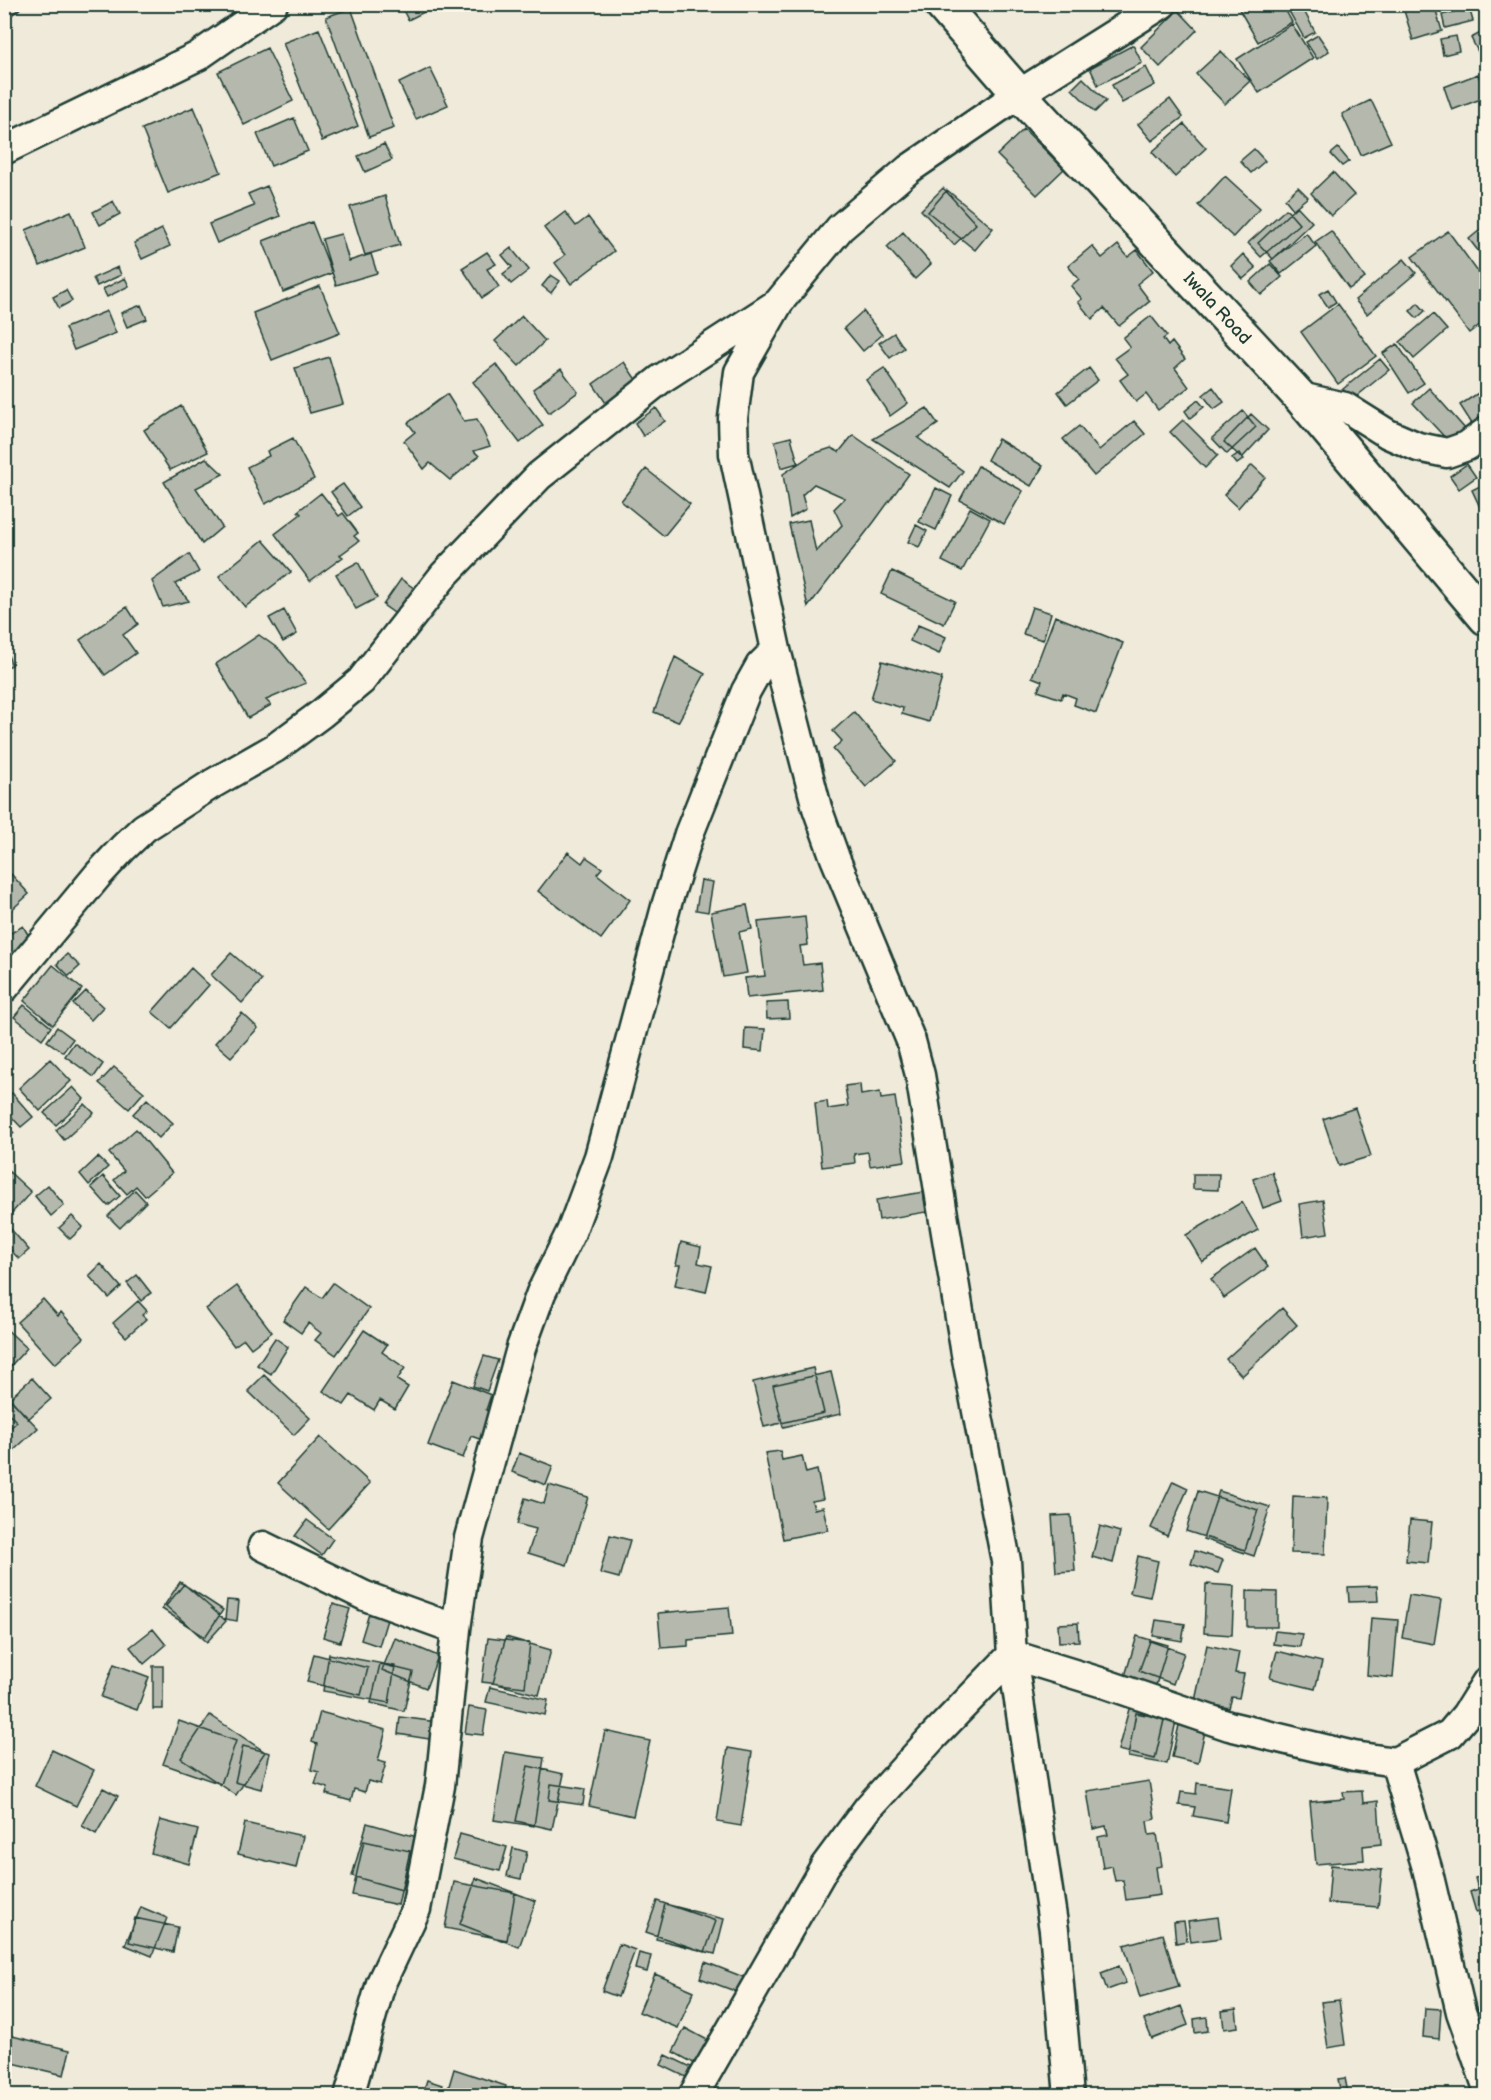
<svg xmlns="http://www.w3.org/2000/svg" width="1491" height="2100" viewBox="0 0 1491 2100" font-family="'Balsamiq Sans',sans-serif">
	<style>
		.building { fill: #b5b9ad; stroke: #1f3d34; stroke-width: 1.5 }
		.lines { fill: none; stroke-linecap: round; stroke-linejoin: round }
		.lane-casing { stroke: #1f3d34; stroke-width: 18 }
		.street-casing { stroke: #1f3d34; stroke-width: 33 }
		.secondary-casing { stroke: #1f3d34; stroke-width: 38 }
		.lane { stroke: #fcf5e5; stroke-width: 14 }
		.street { stroke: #fcf5e5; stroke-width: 28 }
		.secondary { stroke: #fcf5e5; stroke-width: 33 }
		.labels { text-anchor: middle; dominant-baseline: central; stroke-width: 4.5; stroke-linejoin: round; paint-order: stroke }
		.street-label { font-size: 18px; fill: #1f3d34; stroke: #fcf5e5 }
	</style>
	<rect width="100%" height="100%" fill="#efeada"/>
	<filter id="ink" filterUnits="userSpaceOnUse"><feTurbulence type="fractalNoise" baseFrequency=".0167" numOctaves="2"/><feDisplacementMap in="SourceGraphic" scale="12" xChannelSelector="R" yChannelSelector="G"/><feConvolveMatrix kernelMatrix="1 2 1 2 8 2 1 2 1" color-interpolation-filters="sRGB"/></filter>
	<g filter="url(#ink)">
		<!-- building -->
		<path class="building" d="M400,4H440L408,20Z
			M1236,4H1282L1292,22L1258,42Z
			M1402,4H1434L1442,31L1413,40Z
			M1452,4H1468L1473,21L1445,28L1442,15L1454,12Z
			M1301,5L1315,32L1304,38L1289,11Z
			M351,8L394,128L369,137L326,17Z
			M1178,10L1197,30L1160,67L1141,47Z
			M1292,24L1313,58L1259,93L1237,59Z
			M319,29L358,126L322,141L283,43Z
			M1486,30V67L1471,38Z
			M1318,35L1329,51L1317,59L1306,42Z
			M1456,36L1459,51L1443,55L1440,39Z
			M1133,45L1142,63L1098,85L1090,68Z
			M267,48L293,101L244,125L218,72Z
			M1221,51L1250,81L1225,104L1196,74Z
			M1146,67L1155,85L1122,103L1112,85Z
			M430,68L448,105L416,119L399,83Z
			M1478,74L1486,97L1452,110L1444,87Z
			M1083,78L1106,101L1095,112L1072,89Z
			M1170,99L1183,117L1152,141L1138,124Z
			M1371,100L1391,142L1361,155L1342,114Z
			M194,107L221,172L168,193L142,129Z
			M294,118L308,151L271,166L257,134Z
			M1184,124L1206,148L1175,177L1152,152Z
			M1024,129L1064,169L1037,195L997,155Z
			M384,144L392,160L365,172L358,156Z
			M1338,148L1349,161L1342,166L1331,154Z
			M1254,149L1265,161L1251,173L1240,161Z
			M1333,172L1354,195L1331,216L1311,193Z
			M1225,176L1260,208L1233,237L1198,205Z
			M267,186L280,216L217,243L209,224L254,206L248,194Z
			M1298,187L1308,197L1293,209L1285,199Z
			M943,188L976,224L954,245L921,210Z
			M947,190L993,228L975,250L928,212Z
			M385,196L400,245L365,255L350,207Z
			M113,201L120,214L100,225L93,212Z
			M1297,206L1312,222L1273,259L1258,243Z
			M1286,209L1299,224L1261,257L1248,243Z
			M71,211L85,247L40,266L26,230Z
			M565,212L576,226L588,217L614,251L571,284L555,263L565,255L544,228Z
			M312,222L332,273L283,292L263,241Z
			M1486,225V261L1469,239Z
			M162,229L170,246L142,259L134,243Z
			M1331,231L1365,278L1349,289L1315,242Z
			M1448,231L1486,283V320L1469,333L1412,257Z
			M903,232L931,264L915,279L887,247Z
			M1306,233L1316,246L1281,274L1270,261Z
			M341,234L349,261L371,254L377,273L336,285L322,239Z
			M1118,245L1128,257L1137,250L1153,271L1137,284L1150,301L1119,326L1104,308L1092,319L1078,302L1082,299L1071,286L1079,279L1068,266L1092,246L1102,258Z
			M511,248L529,270L511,284L503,274L512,267L502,255Z
			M487,252L496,264L487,269L499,287L482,298L462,268Z
			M1243,254L1256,268L1243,279L1231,266Z
			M1404,259L1416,273L1367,314L1355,300Z
			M1270,264L1282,277L1261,295L1250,282Z
			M118,267L121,275L97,286L93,278Z
			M551,275L560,281L551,293L542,286Z
			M125,278L129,286L107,297L103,289Z
			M320,286L340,333L272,360L253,313Z
			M1328,289L1336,302L1328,307L1319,294Z
			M66,290L72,301L59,308L53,297Z
			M1418,303L1425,311L1417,318L1410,311Z
			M1338,304L1376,356L1338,384L1301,332Z
			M141,305L147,319L127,327L121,313Z
			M107,311L116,333L74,350L65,328Z
			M863,311L882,335L863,351L844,328Z
			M1433,314L1447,330L1414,359L1400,342Z
			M522,316L545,341L519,366L495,341Z
			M1151,316L1167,336L1163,339L1168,346L1172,342L1185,359L1175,368L1189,387L1158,410L1146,394L1136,402L1120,380L1128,374L1115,358L1130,347L1123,338Z
			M894,333L904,348L890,358L879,343Z
			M1397,344L1424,383L1409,393L1383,353Z
			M329,357L343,404L310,413L295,368Z
			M1380,359L1389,370L1352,400L1343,389Z
			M624,362L639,384L608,406L593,384Z
			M496,364L543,425L520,443L473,382Z
			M884,368L908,403L890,416L866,380Z
			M1089,368L1098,380L1067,404L1058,392Z
			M561,369L578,392L549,413L533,389Z
			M1213,387L1224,402L1214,409L1203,395Z
			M1429,388L1466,430L1451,444L1413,403Z
			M1486,388V419L1474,427L1460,405Z
			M447,394L464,421L477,419L490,446L474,451L479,456L450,480L430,463L424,469L404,441L415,432L408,423Z
			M1198,400L1204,407L1190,418L1185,411Z
			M181,406L208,452L170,470L144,430Z
			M656,408L665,421L643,436L635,423Z
			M927,408L938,424L918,438L963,471L950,488L873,439Z
			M1243,411L1256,427L1227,454L1212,438Z
			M1251,414L1268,430L1242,458L1224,442Z
			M1183,420L1218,455L1205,468L1170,432Z
			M1134,421L1145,434L1094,476L1063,439L1079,426L1099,450Z
			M853,435L909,474L874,522L808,607L789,524L809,520L816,552L842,525L834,509L845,498L814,484L802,495L806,509L790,518L783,474L813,454L831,448L839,452Z
			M791,437L798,463L781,468L775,441Z
			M293,438L314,479L265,504L247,467L269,456L267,451Z
			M998,439L1043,466L1031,486L987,460Z
			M1239,453L1244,459L1237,464L1232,458Z
			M206,458L223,474L196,488L222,527L202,544L164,482Z
			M1467,464L1476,477L1459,489L1450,476Z
			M1252,465L1265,477L1238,508L1224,495Z
			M978,466L1023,491L1004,524L960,500Z
			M646,469L690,504L664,536L621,501Z
			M1486,483V520L1472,490Z
			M343,484L360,507L348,516L331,492Z
			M936,488L952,496L936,530L919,522Z
			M321,493L339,516L343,513L358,533L354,536L359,541L340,555L343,557L310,581L275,534L301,514L298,511Z
			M970,508L990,519L962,571L942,561Z
			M916,525L927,531L919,547L908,542Z
			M263,540L291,572L245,607L219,576Z
			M189,554L199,572L175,584L189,601L163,607L152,581Z
			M358,562L377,598L356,609L336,574Z
			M892,571L955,601L944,624L881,594Z
			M401,579L415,589L397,615L383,605Z
			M127,607L138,624L123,635L136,653L105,675L80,640Z
			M1032,607L1051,613L1043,640L1023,634Z
			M284,610L297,634L283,642L269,618Z
			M1055,616L1123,643L1096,713L1074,705L1076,698L1063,693L1061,699L1038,691L1042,681L1032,677Z
			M918,625L946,637L939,654L910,641Z
			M259,635L280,650L306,683L266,700L271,705L248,718L216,664Z
			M4,646L12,665L4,668Z
			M675,657L705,674L678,722L654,712Z
			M882,661L942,678L929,722L902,714L903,708L871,699Z
			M854,712L896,761L866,787L833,749L842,741L833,731Z
			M4,723L13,733L4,740Z
			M568,852L582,863L586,857L602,868L597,874L630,900L601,939L538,891Z
			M11,874L29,894L6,915L4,880Z
			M701,880L713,882L708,912L696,910Z
			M747,905L752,929L739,932L747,973L723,977L711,912Z
			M805,917L808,945L800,946L803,965L820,963L823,990L747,998L745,978L765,976L758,922Z
			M23,926L33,943L4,960V937Z
			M231,953L262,980L242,1003L211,975Z
			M67,954L80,966L69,976L57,964Z
			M53,965L82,989L53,1025L24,1001Z
			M191,968L209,985L171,1028L152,1012Z
			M86,991L103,1007L91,1020L73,1004Z
			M788,1002L789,1018L767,1019L766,1003Z
			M24,1005L51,1027L42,1039L14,1017Z
			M242,1013L258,1028L231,1057L215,1043Z
			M57,1027L73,1039L63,1052L47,1041Z
			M745,1028L765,1029L763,1051L744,1049Z
			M74,1043L103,1064L94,1077L65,1056Z
			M50,1059L71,1081L40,1111L19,1088Z
			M114,1067L144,1092L129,1109L99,1083Z
			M860,1084L861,1095L880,1092L881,1099L895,1097L905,1161L870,1166L868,1152L854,1154L855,1163L822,1167L815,1103L827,1101L828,1109L848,1106L845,1086Z
			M73,1087L84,1099L56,1125L44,1113Z
			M12,1093L33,1117L21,1127L4,1109V1099Z
			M147,1099L173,1123L159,1138L133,1114Z
			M85,1104L94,1113L64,1140L56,1130Z
			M1355,1108L1371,1156L1339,1166L1323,1119Z
			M4,1124L14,1133L4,1142Z
			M136,1129L172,1173L145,1196L136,1186L127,1194L114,1180L124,1171L109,1153Z
			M98,1157L108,1167L89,1185L80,1174Z
			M4,1167L31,1192L9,1216L4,1211Z
			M1272,1172L1282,1201L1263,1208L1253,1179Z
			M1193,1174H1219L1218,1190L1193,1189Z
			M103,1176L120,1196L108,1206L91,1187Z
			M48,1185L64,1205L51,1216L35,1196Z
			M135,1190L146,1202L120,1228L108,1216Z
			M923,1192L926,1212L879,1220L876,1200Z
			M1323,1200L1328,1233L1303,1237L1299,1204Z
			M1242,1202L1258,1230L1202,1262L1186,1235Z
			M72,1216L83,1227L70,1239L59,1228Z
			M9,1227L29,1250L19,1259L4,1243V1231Z
			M681,1242L701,1247L698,1263L712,1266L706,1292L675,1285L680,1265H676Z
			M1255,1248L1268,1267L1224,1298L1211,1279Z
			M101,1264L121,1287L109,1298L89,1276Z
			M137,1275L151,1293L141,1301L127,1283Z
			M333,1283L369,1309L336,1355L315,1340L321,1333L308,1323L301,1333L283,1320L306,1287L322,1298Z
			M237,1286L272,1332L251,1348L244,1339L234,1346L206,1309Z
			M43,1299L58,1316L61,1312L84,1338L55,1364L17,1322Z
			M138,1301L147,1311L142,1315L146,1319L126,1337L113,1323Z
			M1282,1308L1297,1325L1242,1376L1226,1359Z
			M4,1327L27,1348L4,1373Z
			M364,1330L387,1345L382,1352L405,1368L397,1380L408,1387L395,1409L380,1400L374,1410L351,1395L344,1405L323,1391Z
			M275,1338L288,1347L271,1374L257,1365Z
			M484,1356L498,1360L487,1391L473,1386Z
			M813,1368L824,1413L764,1427L753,1382Z
			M831,1372L841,1414L783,1427L773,1385Z
			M264,1375L310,1418L294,1435L248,1391Z
			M32,1378L51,1399L28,1419L10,1398Z
			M453,1380L491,1395L486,1410L496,1414L485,1441L471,1436L463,1458L428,1445Z
			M4,1393L38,1428L13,1451L4,1442Z
			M4,1409L17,1422L4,1433Z
			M320,1437L370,1483L328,1529L278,1483Z
			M780,1451L782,1460L802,1456L806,1473L817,1470L823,1499L812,1501L814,1509L823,1507L828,1530L783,1539L765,1453Z
			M519,1453L553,1466L546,1485L512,1472Z
			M1173,1481L1188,1488L1167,1536L1151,1528Z
			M549,1485L588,1497L567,1565L528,1553L536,1529L517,1524L525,1498L544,1504Z
			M1198,1491L1258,1510L1245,1550L1186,1531Z
			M1219,1491L1270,1507L1254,1556L1203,1539Z
			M1293,1496L1327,1498L1325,1554L1291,1553Z
			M1486,1502V1576L1484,1575Z
			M1071,1515L1075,1571L1056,1572L1052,1516Z
			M307,1520L333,1539L322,1555L295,1536Z
			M1410,1520L1432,1522L1428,1563L1406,1561Z
			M1100,1526L1120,1532L1113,1563L1092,1557Z
			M610,1535L630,1540L619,1578L600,1573Z
			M1195,1551L1223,1560L1218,1573L1191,1564Z
			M1138,1556L1158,1561L1150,1597L1130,1593Z
			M180,1582L223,1610L205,1637L162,1609Z
			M184,1584L226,1621L207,1642L166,1606Z
			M1206,1584L1234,1586L1232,1635L1204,1633Z
			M1377,1586L1378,1601L1349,1602L1348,1587Z
			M1247,1591L1277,1592V1627H1247Z
			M1409,1595L1441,1600L1434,1644L1402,1638Z
			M227,1600L239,1601L237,1621L225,1619Z
			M333,1604L350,1609L340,1642L323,1637Z
			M371,1607L389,1613L379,1646L361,1640Z
			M729,1607L732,1636L688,1640V1646L661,1648L658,1613Z
			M1371,1618L1398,1620L1393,1678L1367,1675Z
			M1156,1620L1185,1624L1182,1641L1153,1636Z
			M1078,1623L1079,1641L1059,1642L1058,1624Z
			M153,1629L166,1645L144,1664L130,1647Z
			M1275,1631L1302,1634L1300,1647L1273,1644Z
			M1137,1636L1168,1645L1156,1685L1125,1676Z
			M506,1637L551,1650L539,1695L493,1683Z
			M395,1638L438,1656L426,1688L382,1670Z
			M488,1638L530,1643L525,1687L482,1682Z
			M1150,1641L1184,1653L1173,1684L1139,1671Z
			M1207,1645L1239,1652L1235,1673L1244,1674L1239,1698L1232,1697L1229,1708L1195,1701Z
			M1277,1651L1322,1662L1315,1689L1270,1678Z
			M314,1654L368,1668L361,1695L307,1682Z
			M329,1654L395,1666L389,1703L323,1691Z
			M114,1664L149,1677L137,1710L101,1697Z
			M380,1664L413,1672L404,1711L371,1703Z
			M153,1666H163V1709H153Z
			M490,1687L548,1700L545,1715L486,1702Z
			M1132,1698L1167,1707L1155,1759L1118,1750Z
			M469,1707L487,1710L483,1735L465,1733Z
			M320,1712L386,1730L378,1761L386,1763L380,1784L368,1781L365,1792L354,1789L351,1801L326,1794L328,1788L315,1784L319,1772L311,1770L317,1744L312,1742Z
			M1136,1713L1176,1721L1167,1764L1128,1757Z
			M210,1715L265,1752L236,1795L181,1758Z
			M1181,1716L1207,1722L1198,1763L1172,1757Z
			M400,1717L437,1722L435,1740L398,1734Z
			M179,1721L236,1741L221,1784L163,1764Z
			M605,1731L650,1741L633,1816L589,1806Z
			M243,1746L270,1753L261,1789L235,1782Z
			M728,1748L752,1752L741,1826L717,1822Z
			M52,1750L94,1770L76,1806L35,1786Z
			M505,1752L544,1758L534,1826L494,1820Z
			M528,1766L564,1774L552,1829L516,1821Z
			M1149,1781L1155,1819L1147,1821L1149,1835L1157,1834L1162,1866L1156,1867L1160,1895L1126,1900L1123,1880L1115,1881L1112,1866L1103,1868L1098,1837L1108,1835L1106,1826L1093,1829L1087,1791Z
			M1197,1783L1231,1788L1226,1822L1193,1816L1195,1807L1179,1805L1181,1792L1196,1794Z
			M551,1784L585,1789L583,1805L549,1800Z
			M103,1788L118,1796L96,1834L82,1826Z
			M1362,1791L1363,1803L1378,1801L1381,1844L1363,1846L1364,1860L1316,1864L1310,1802L1344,1799L1343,1792Z
			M160,1820L198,1830L189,1864L151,1853Z
			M245,1823L303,1836L296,1868L238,1854Z
			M367,1823L417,1837L402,1890L352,1876Z
			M460,1834L507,1847L500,1871L453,1859Z
			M364,1841L410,1851L398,1905L352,1895Z
			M513,1848L527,1852L521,1879L507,1876Z
			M1331,1865L1382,1870L1378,1907L1328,1903Z
			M1486,1875V1909L1476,1912L1470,1892L1478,1889L1475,1878Z
			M476,1878L536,1901L519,1947L460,1924Z
			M454,1882L515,1893L507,1940L445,1928Z
			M657,1901L716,1921L705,1952L646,1932Z
			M665,1904L724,1919L715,1954L656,1939Z
			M141,1907L167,1918L152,1956L125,1945Z
			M1218,1917L1221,1938L1191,1942L1188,1921Z
			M135,1918L178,1927L173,1952L129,1942Z
			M1184,1921L1187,1941L1176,1943L1174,1922Z
			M1163,1934L1179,1987L1140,1998L1124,1945Z
			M619,1944L635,1950L618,1997L602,1991Z
			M639,1953L651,1956L647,1972L635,1969Z
			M705,1962L746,1978L740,1993L700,1978Z
			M1119,1966L1126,1983L1107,1990L1101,1973Z
			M655,1974L694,1991L678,2028L639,2012Z
			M1339,2000L1345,2045L1328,2048L1321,2002Z
			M1181,2006L1188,2025L1152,2039L1144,2020Z
			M1425,2008L1441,2009L1439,2039L1423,2037Z
			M1236,2009L1238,2027L1224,2029L1222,2011Z
			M1207,2017L1208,2031L1195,2033L1194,2019Z
			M685,2028L713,2043L701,2067L673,2052Z
			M4,2034L70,2050L64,2075L4,2061Z
			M666,2055L691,2067L686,2077L661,2065Z
			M454,2069L506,2086L503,2096H446Z
			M1345,2078L1348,2093L1341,2094L1338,2079Z
			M427,2080L442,2085L438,2096H422Z"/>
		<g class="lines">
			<!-- lane casing -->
			<g class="lane-casing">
				<path id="lane" d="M4,10L13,4"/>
			</g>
			<!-- street casing -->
			<g class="street-casing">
				<path id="street" d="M4,150L198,56L273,4
					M1300,397L1345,407L1388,434L1418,447L1447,453L1467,446L1486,432
					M4,988L98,875L123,848L144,828L212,784L275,748L321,714L361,681L444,575L539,476L661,379L775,305
					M263,1546L365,1596L456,1629
					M1395,1762L1427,1868L1461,2012L1486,2083
					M349,2096L381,1983L416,1909L440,1786L456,1629L469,1538L521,1348L541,1293L571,1232L599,1157L667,903L689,834L746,691L760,666L776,650
					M693,2096L825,1866L868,1808L930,1740L1012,1655L1100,1682L1229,1726L1354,1756L1395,1762L1450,1734L1466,1715L1486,1683
					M1069,2096L1054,1930L1012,1655L1006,1561L966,1354L920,1075L911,1041L835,858L817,808L776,650L734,454L733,418L739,372L779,302L840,228L909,169L1019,94L1162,4"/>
			</g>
			<!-- secondary casing -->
			<g class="secondary-casing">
				<g id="secondary">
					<path id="s1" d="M941,4L1019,94L1300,397L1486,618"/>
				</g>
			</g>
			<!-- lane -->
			<use href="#lane" class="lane"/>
			<!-- street -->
			<use href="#street" class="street"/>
			<!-- secondary -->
			<use href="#secondary" class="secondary"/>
		</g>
	</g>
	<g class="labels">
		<!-- street labels -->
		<g class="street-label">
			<text stroke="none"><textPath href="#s1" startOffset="411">Iwala Road</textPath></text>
		</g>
	</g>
	<!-- margin -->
	<rect width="1491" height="2100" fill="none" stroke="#fcf5e5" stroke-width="24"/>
	<rect x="12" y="12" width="1467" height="2076" fill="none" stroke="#1f3d34" stroke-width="2" filter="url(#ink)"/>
</svg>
